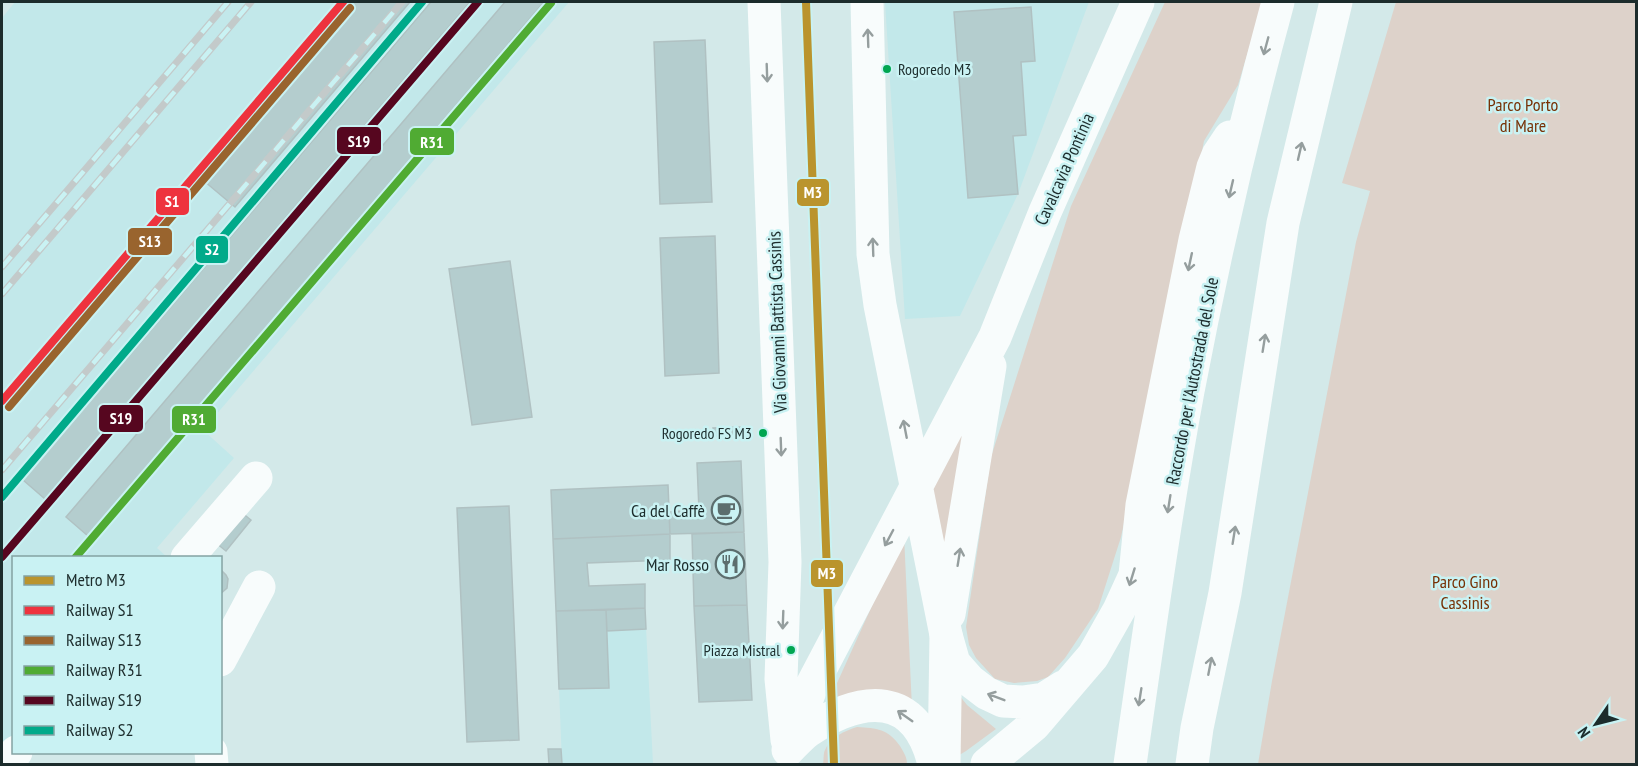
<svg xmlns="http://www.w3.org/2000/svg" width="1638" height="766" viewBox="0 0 1638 766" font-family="'PT Sans Narrow',sans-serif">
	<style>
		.built { fill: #c2e8ea }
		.green { fill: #ddd2ca }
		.building { fill: #b4cdce; stroke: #b0c1c2; stroke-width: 1.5 }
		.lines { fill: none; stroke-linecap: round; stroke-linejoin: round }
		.minor { stroke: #f8fcfc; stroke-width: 33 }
		.highway { stroke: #f8fcfc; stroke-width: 33 }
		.rail-casing { stroke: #c3caca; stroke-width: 7 }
		.rail { stroke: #c9f2f3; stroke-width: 4.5; stroke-dasharray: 14; stroke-linecap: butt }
		.rail-1-casing { stroke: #c9f2f3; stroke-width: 12 }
		.rail-2-casing { stroke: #c9f2f3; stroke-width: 12 }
		.rail-3-casing { stroke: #c9f2f3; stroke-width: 12 }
		.rail-4-casing { stroke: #c9f2f3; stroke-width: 12 }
		.rail-5-casing { stroke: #c9f2f3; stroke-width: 12 }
		.rail-1 { stroke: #ee333e; stroke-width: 8 }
		.rail-2 { stroke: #99642e; stroke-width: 8 }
		.rail-3 { stroke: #50ab33; stroke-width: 8 }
		.rail-4 { stroke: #56061f; stroke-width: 8 }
		.rail-5 { stroke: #00aa8a; stroke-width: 8 }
		.metro-1-casing { stroke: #c9f2f3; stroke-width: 12 }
		.metro-1 { stroke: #ba942d; stroke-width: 8 }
		.oneway { stroke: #959e9e }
		.bus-dot { fill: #00a651; stroke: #c9f2f3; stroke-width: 2 }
		.labels { text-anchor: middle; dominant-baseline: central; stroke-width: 5; stroke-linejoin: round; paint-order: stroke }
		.bus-label { font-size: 16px; fill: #1c2c2c; stroke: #c9f2f3; text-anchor: end }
		.park-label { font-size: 18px; fill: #773105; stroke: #c9f2f3 }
		.street-label { font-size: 18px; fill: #1c2c2c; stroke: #c9f2f3 }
		.poi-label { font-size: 18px; fill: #1c2c2c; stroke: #c9f2f3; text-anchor: end }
		.line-badge { stroke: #c9f2f3; stroke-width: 2 }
		.badge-label { font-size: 16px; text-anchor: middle; font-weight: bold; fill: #fff }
	</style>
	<rect width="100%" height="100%" fill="#d3e9e9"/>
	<!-- built -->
	<path class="built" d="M15,2H569L203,430L234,458L157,548L167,557L14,558V752L2,764V18Z
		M885,2H1089L1018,194L960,316L905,319Z
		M645,608L653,764H562L556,611Z"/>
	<!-- green -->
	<path class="green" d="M1165,2H1263L1238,85L1204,141L1184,244L1121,537L1098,609L1065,658L1048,677L1037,681L1014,683L995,679L976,658L969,645L966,627L991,457L1071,206Z
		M1396,2H1636V764H1258L1272,681L1356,242L1370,191L1342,183Z
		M970,413L943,560L932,485Z
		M904,535L912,708L828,703Z
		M959,695L967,705L996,729L966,751L956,757Z
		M857,727C877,728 888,729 900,746C904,753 907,757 907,764H823C824,760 823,754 825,750C830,737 845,731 857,727Z"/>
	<!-- building -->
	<path class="building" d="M347,2H410L235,207L198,176Z
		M431,2H470L45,499L23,480Z
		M505,2H544L88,536L66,517Z
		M1031,7L1035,61L1021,62L1026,135L1013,136L1018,194L968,198L954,12Z
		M705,40L712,202L660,204L654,42Z
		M715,236L719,373L665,376L660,238Z
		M510,261L532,417L472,425L449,269Z
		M740,427V434L714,436L713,428Z
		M741,461L744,532L670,534L669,512L699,510L697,463Z
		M668,485L670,534L553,539L551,490Z
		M509,506L519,740L467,742L457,508Z
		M236,508L251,520L226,551L211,539Z
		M744,532L747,605L694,606L692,534Z
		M670,534V560L587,563L589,586L645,584V608L556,611L553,539Z
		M220,569L226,575L228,579L227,588L220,594Z
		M747,605L752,700L699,702L694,606Z
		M645,608L646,629L607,631L606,610Z
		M606,610L609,688L559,689L556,611Z
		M548,749H561L562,764H549Z"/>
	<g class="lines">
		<!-- minor -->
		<path class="minor" d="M764,2L785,562L781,679L787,740
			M867,2L873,254L880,305L946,635L944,764
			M187,558L256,478
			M949,614L990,366
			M220,660L259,587
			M788,750L813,683L995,337L1045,212L1138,2
			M788,750C794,744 801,736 808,731C862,695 916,690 934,764
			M211,752L212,764
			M6,764L16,752"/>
		<!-- highway -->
		<path class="highway" d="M946,635L954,663L969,680L986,693L1003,701L1023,702L1044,699L1063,687
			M987,764L1034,725L1093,656L1119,610L1135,575L1142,505L1195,240L1213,167L1218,155L1230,137
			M1130,764C1148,640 1165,515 1188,391C1213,260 1243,130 1278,2
			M1192,764L1197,728L1225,593L1283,223L1336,2"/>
		<!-- rail casing -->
		<g class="rail-casing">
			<path id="rail" d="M2,267L228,2
				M2,294L251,2
				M2,470L402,2"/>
		</g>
		<!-- rail -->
		<use href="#rail" class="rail"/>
		<!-- rail-1 casing -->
		<g class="rail-1-casing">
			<path id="rail-1" d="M2,401L343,2"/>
		</g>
		<!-- rail-2 casing -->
		<g class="rail-2-casing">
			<path id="rail-2" d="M9,407L350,8"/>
		</g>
		<!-- rail-3 casing -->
		<g class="rail-3-casing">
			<path id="rail-3" d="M75,558L551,3"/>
		</g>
		<!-- rail-4 casing -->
		<g class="rail-4-casing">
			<path id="rail-4" d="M2,557L478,2"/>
		</g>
		<!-- rail-5 casing -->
		<g class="rail-5-casing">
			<path id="rail-5" d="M2,497L422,2"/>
		</g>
		<!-- rail-1 -->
		<use href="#rail-1" class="rail-1"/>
		<!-- rail-2 -->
		<use href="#rail-2" class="rail-2"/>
		<!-- rail-3 -->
		<use href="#rail-3" class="rail-3"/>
		<!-- rail-4 -->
		<use href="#rail-4" class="rail-4"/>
		<!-- rail-5 -->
		<use href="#rail-5" class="rail-5"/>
		<!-- metro-1 casing -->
		<g class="metro-1-casing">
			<path id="metro-1" d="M806,2L834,764"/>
		</g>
		<!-- metro-1 -->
		<use href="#metro-1" class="metro-1"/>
	</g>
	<!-- one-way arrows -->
	<defs><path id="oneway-shaft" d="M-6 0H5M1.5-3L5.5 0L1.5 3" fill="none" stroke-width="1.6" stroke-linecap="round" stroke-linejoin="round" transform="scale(1.5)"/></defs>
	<g class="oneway">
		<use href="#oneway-shaft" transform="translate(868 38) rotate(-92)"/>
		<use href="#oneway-shaft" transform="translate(1266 46) rotate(105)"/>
		<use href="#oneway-shaft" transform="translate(767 73) rotate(88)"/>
		<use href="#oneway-shaft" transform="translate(1300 151) rotate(-77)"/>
		<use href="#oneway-shaft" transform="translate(1231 189) rotate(103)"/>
		<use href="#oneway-shaft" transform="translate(873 247) rotate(-92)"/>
		<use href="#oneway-shaft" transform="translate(1190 262) rotate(102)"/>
		<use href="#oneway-shaft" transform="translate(1264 343) rotate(-81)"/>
		<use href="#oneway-shaft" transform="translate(905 429) rotate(-101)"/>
		<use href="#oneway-shaft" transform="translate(781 447) rotate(88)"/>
		<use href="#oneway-shaft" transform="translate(1169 504) rotate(99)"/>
		<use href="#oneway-shaft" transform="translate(1234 535) rotate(-81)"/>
		<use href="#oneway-shaft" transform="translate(889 538) rotate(118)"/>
		<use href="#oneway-shaft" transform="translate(959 557) rotate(-81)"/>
		<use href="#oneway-shaft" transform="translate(1132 577) rotate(107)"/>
		<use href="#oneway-shaft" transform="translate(783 620) rotate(92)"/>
		<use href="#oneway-shaft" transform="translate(1210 666) rotate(-79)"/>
		<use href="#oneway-shaft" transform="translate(996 697) rotate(-159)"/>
		<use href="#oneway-shaft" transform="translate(1140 697) rotate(99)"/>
		<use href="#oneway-shaft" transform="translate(905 716) rotate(-145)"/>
	</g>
	<!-- icons -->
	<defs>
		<g id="cafe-ring" transform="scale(1.5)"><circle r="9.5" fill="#c9f2f3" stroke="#5c6e6e" stroke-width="1.5"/><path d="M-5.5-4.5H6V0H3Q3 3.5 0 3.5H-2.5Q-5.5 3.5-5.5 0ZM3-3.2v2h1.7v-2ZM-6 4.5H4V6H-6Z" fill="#5c6e6e"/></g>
		<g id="restaurant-ring" transform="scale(1.5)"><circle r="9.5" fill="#c9f2f3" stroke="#5c6e6e" stroke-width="1.5"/><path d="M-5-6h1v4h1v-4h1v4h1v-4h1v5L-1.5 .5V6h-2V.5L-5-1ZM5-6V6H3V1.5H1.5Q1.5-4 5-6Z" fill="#5c6e6e"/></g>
	</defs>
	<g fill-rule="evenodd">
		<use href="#cafe-ring" x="726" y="510"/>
		<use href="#restaurant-ring" x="730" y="564"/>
	</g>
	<!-- markers -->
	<g class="bus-dot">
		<circle cx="887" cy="69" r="5"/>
		<circle cx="763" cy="433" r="5"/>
		<circle cx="791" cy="650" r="5"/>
	</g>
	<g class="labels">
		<!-- bus labels -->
		<g class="bus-label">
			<text x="898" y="69" text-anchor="start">Rogoredo M3</text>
			<text x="752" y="433">Rogoredo FS M3</text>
			<text x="780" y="650">Piazza Mistral</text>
		</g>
		<!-- park labels -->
		<g class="park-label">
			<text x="1523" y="104">Parco Porto<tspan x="1523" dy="21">di Mare</tspan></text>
			<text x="1465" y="581">Parco Gino<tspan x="1465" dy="21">Cassinis</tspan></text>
		</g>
		<!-- street labels -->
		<g class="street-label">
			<text transform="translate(1064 169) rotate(-66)">Cavalcavia Pontinia</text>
			<text transform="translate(777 322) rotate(-92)">Via Giovanni Battista Cassinis</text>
			<text transform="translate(1192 381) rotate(-79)">Raccordo per l'Autostrada del Sole</text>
		</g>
		<!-- poi labels -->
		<g class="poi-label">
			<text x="705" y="510">Ca del Caffè</text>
			<text x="709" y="564">Mar Rosso</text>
		</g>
	</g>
	<g class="line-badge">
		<rect x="336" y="126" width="46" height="29" rx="6" fill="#56061f"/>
		<rect x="409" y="127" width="46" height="29" rx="6" fill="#50ab33"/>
		<rect x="796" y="178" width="34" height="29" rx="6" fill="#ba942d"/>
		<rect x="155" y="187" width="35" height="29" rx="6" fill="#ee333e"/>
		<rect x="127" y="227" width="46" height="29" rx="6" fill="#99642e"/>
		<rect x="195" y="235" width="34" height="29" rx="6" fill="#00aa8a"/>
		<rect x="98" y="404" width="46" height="29" rx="6" fill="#56061f"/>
		<rect x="171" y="405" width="46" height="29" rx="6" fill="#50ab33"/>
		<rect x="810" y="559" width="34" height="29" rx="6" fill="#ba942d"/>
	</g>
	<g class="badge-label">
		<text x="359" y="147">S19</text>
		<text x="432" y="148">R31</text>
		<text x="813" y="198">M3</text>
		<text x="172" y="207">S1</text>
		<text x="150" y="247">S13</text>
		<text x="212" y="255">S2</text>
		<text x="121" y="424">S19</text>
		<text x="194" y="425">R31</text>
		<text x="827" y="579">M3</text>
	</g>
	<!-- border -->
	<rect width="1638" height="766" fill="none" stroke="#1c2c2c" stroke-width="6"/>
	<!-- legend -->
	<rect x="12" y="556" width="210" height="198" fill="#c9f2f3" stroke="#84a3a3" stroke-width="1.5"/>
	<rect x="24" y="576" width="30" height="9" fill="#ba942d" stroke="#84a3a3" stroke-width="1.5"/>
	<text x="66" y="586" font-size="18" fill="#1c2c2c">Metro M3</text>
	<rect x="24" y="606" width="30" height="9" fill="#ee333e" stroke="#84a3a3" stroke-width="1.5"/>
	<text x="66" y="616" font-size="18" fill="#1c2c2c">Railway S1</text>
	<rect x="24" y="636" width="30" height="9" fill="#99642e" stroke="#84a3a3" stroke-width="1.5"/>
	<text x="66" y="646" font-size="18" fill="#1c2c2c">Railway S13</text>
	<rect x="24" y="666" width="30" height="9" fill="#50ab33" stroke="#84a3a3" stroke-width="1.5"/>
	<text x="66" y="676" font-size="18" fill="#1c2c2c">Railway R31</text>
	<rect x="24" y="696" width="30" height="9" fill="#56061f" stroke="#84a3a3" stroke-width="1.5"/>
	<text x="66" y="706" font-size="18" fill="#1c2c2c">Railway S19</text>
	<rect x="24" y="726" width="30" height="9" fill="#00aa8a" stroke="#84a3a3" stroke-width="1.5"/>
	<text x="66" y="736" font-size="18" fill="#1c2c2c">Railway S2</text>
	<!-- north arrow -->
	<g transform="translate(1596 724) rotate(235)" stroke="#c9f2f3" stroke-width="4.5" paint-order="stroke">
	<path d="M0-4.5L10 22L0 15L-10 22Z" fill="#1c2c2c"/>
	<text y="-9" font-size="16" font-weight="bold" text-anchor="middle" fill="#1c2c2c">N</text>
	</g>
</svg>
